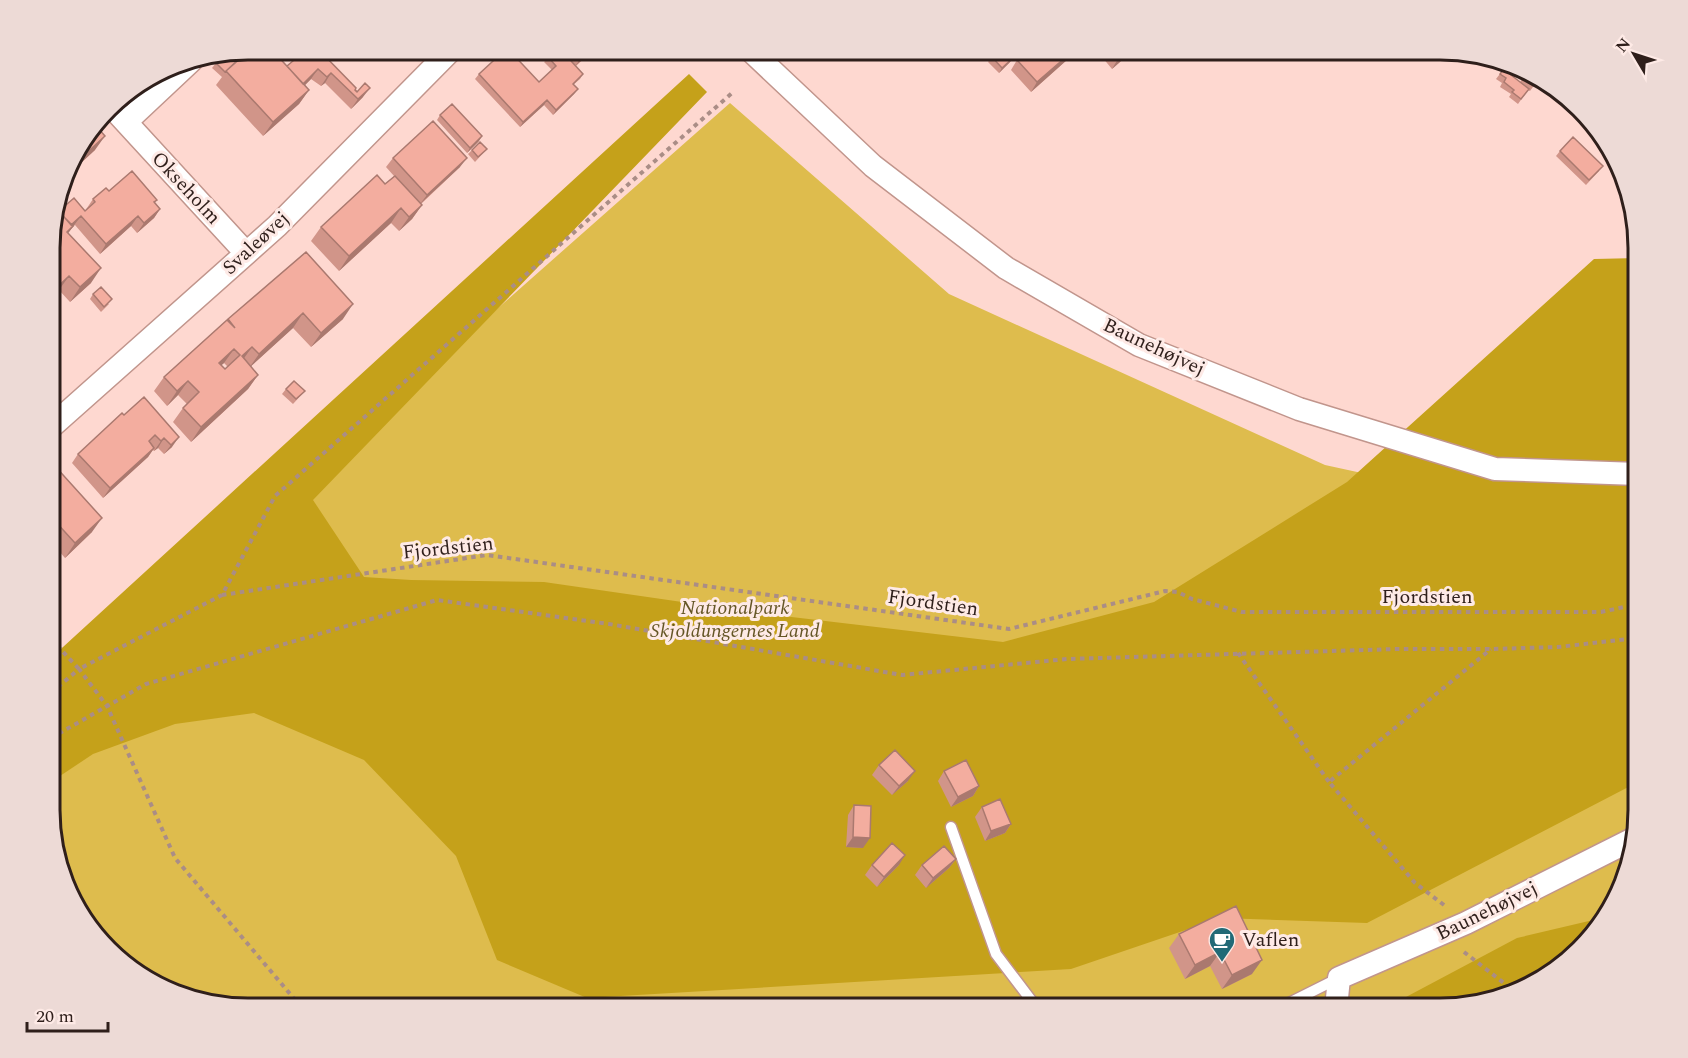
<svg xmlns="http://www.w3.org/2000/svg" width="1688" height="1058" viewBox="0 0 1688 1058" font-family="Spectral,serif">
	<style>
		.green { fill: #debc4d }
		.forest { fill: #c5a11a }
		.lines { fill: none; stroke-linecap: round; stroke-linejoin: round }
		.lane-casing { stroke: #c1958c; stroke-width: 13 }
		.street-casing { stroke: #c1958c; stroke-width: 25 }
		.path { stroke: #aa8d86; stroke-width: 4; stroke-dasharray: 4.5 4.5; stroke-linecap: butt }
		.lane { stroke: #fff; stroke-width: 10 }
		.street { stroke: #fff; stroke-width: 22 }
		.wall { fill: #d19589; fill-rule: evenodd }
		.shaded-wall { fill: #aa796f }
		.building { fill: #f3ad9f; stroke: #aa796f; stroke-width: 1.5; fill-rule: evenodd }
		.labels { text-anchor: middle; dominant-baseline: central; stroke-width: 6; stroke-linejoin: round; paint-order: stroke }
		.street-label { font-size: 20px; fill: #2f1f1b; stroke: #feeae6 }
		.park-label { font-size: 20px; font-style: italic; fill: #655626; stroke: #feeae6 }
		.poi-label { font-size: 20px; fill: #2f1f1b; stroke: #feeae6; text-anchor: start }
		.rim { fill: none; stroke: #2f1f1b; stroke-width: 3 }
	</style>
	<rect width="100%" height="100%" fill="#fed8d0"/>
	<!-- green -->
	<path class="green" d="M730,103L949,294L1325,465L1638,533V823L1605,920L1540,982L1453,1008H247L196,1002L138,975L76,910L51,836V703Z"/>
	<!-- forest -->
	<path class="forest" d="M689,74L707,92L313,500L364,577L411,580L544,582L758,613L1003,642L1154,602L1347,482L1594,259L1638,258V782L1367,923L1221,918L1071,969L587,998L497,960L456,856L364,760L254,713L175,724L93,754L51,782V658Z
		M1606,917L1540,982L1453,1008H1362L1406,997L1517,938Z"/>
	<g class="lines">
		<!-- lane casing -->
		<g class="lane-casing">
			<path id="lane" d="M951,827L996,954L1037,1008
				M1279,1008L1339,978"/>
		</g>
		<!-- street casing -->
		<g class="street-casing">
			<path id="street" d="M750,50L873,166L1006,268L1139,345L1299,409L1495,469L1638,474
				M111,106L246,253
				M126,122L191,61
				M51,427L277,226L451,50
				M1336,1008L1339,978L1466,923L1633,839"/>
		</g>
		<!-- path -->
		<path class="path" d="M222,595L487,555L1009,629L1165,591L1178,592L1192,599L1242,612H1601L1638,604
			M51,639L79,669L222,595L275,496L732,93
			M1238,653L1329,782
			M51,693L79,669L107,706L175,858L302,1008
			M51,738L146,684L437,600L609,624L902,675L1067,659L1398,649H1491L1558,647L1638,638
			M1444,905L1415,883L1329,782L1491,649
			M1464,952L1513,990"/>
		<!-- lane -->
		<use href="#lane" class="lane"/>
		<!-- street -->
		<use href="#street" class="street"/>
	</g>
	<!-- wall -->
	<path class="wall" d="M306,50H340L329,60L363,97L351,109L325,83L321,86L311,79L305,85L309,90L299,104L263,136L216,85L222,77L212,68L216,63L242,56L287,66Z
		M556,50H593L576,66L583,74L580,79L573,85L578,89L574,94L553,115L544,105L520,127L475,79L479,74L539,82L552,70L544,62Z
		M990,50H1006L1010,62L999,73L988,62L993,56L989,52Z
		M1025,50H1074L1068,59L1031,92L1011,70L1017,60L1025,54L1023,52Z
		M1099,50H1124L1127,53L1120,62L1112,69L1102,57L1103,55Z
		M1509,62L1512,76L1520,82L1528,72L1540,77L1530,91L1528,90L1518,104L1509,97L1511,94L1500,87L1502,83L1496,79Z
		M440,115L479,141L467,153L437,120Z
		M96,126L95,150L69,174L67,171L70,160Z
		M487,149L475,162L468,154L472,150Z
		M1560,151L1599,171L1586,185L1556,156Z
		M393,158L460,167L421,204L422,205L412,219L399,231L391,223L339,271L311,241L321,227L385,184L394,176L386,167Z
		M109,191L157,200L155,202L160,209L154,218L137,233L131,226L100,254L75,225L72,228L68,233L91,283L70,302L59,290V211H85L93,199Z
		M306,252L343,319L311,347L293,328L251,366L258,375L248,389L191,442L173,422L183,408L187,404L178,395L167,406L154,391L164,377L228,319ZM224,363L228,367L225,369L221,365Z
		M93,294L109,304L101,312L90,299Z
		M286,389L305,391L293,404L282,394Z
		M144,397L172,447L164,454L158,448L154,451L153,450L148,457L103,498L72,463L78,454L124,415Z
		M51,467L92,532L65,558L51,542Z
		M879,765L908,781L892,795L872,775Z
		M944,771L979,786L973,796L951,807L938,781Z
		M854,805L863,848L846,847L848,815Z
		M982,807L1011,824L1005,833L985,841L975,817Z
		M956,859L949,868L926,888L915,875L922,865Z
		M872,865H899L877,887L865,875Z
		M1236,906L1252,974L1222,989L1210,966L1185,979L1169,948L1179,934Z"/>
	<!-- shaded-wall -->
	<path class="shaded-wall" d="M335,50H340L322,67L332,52Z
		M591,50H593L575,66L579,61Z
		M1074,50L1068,59L1031,92L1037,82Z
		M1127,53L1120,62L1112,69L1118,59Z
		M1014,57L1010,62L999,73L1002,68Z
		M318,69L311,79L296,94L303,84Z
		M331,73L325,83L321,86L327,77Z
		M370,88L363,97L351,109L358,99Z
		M578,89L574,94L553,115L556,110Z
		M309,90L299,104L263,136L273,122Z
		M547,100L544,105L520,127L523,122Z
		M105,136L95,150L69,174L79,160Z
		M482,136L479,141L467,153L470,148Z
		M467,158L460,167L420,204L427,195Z
		M422,205L412,219L399,231L409,217Z
		M401,208L391,223L339,271L349,256Z
		M160,209L154,218L137,233L144,223Z
		M81,216L63,240L68,228Z
		M138,216L131,226L100,254L106,244Z
		M101,268L91,283L70,302L80,287Z
		M69,276L59,290L51,298V293Z
		M353,304L343,319L311,347L321,333Z
		M303,313L293,328L249,368L259,354Z
		M252,347L242,361V356Z
		M234,349L224,363L209,377L219,363Z
		M258,375L248,389L191,442L201,427Z
		M188,381L178,395L167,406L177,391Z
		M179,437L172,447L164,454L171,445Z
		M164,438L158,448L154,451L161,441Z
		M154,448L148,457L103,498L110,488Z
		M102,518L92,532L65,558L75,543Z
		M915,771L908,781L892,795L899,786Z
		M979,786L973,796L951,807L958,797Z
		M1011,824L1005,833L985,841L991,831Z
		M853,837L870,838L863,848L846,847Z
		M905,855L899,865L877,887L884,877Z
		M956,859L949,868L926,888L933,878Z
		M1220,952L1210,966L1185,979L1195,965Z
		M1262,960L1252,974L1222,989L1232,975Z"/>
	<!-- building -->
	<path class="building" d="M250,50H272L309,90L273,122L226,71Z
		M306,50H319L356,88L355,90L357,92L365,83L370,88L358,99L331,73L327,77L318,69L303,84L287,66Z
		M505,50H509L539,82L556,66L548,57L556,50H561L583,74L573,84L578,89L556,110L547,100L523,122L479,74Z
		M568,50H591L579,61Z
		M994,50H1006L1014,57L1002,68L992,57L997,53Z
		M1030,50H1074L1037,82L1017,60Z
		M1110,50H1124L1127,53L1118,59Z
		M237,52L242,56L225,72L216,63L225,54Z
		M1509,62L1518,67L1511,75L1529,89L1521,99L1512,92L1514,90L1504,82L1506,78L1500,74Z
		M1528,72L1539,77L1533,86L1523,78Z
		M452,104L482,136L470,148L440,115Z
		M433,121L467,158L427,195L393,158Z
		M96,126L105,136L79,160L74,154Z
		M1573,137L1603,166L1589,180L1560,151Z
		M480,142L487,149L478,157L472,150Z
		M132,171L157,200L154,202L160,209L144,223L138,216L106,244L81,216L71,225L59,211L74,198L85,211L95,202L93,199L106,188L109,191Z
		M377,175L385,184L395,176L422,205L409,217L401,208L349,256L321,227Z
		M58,211L73,226L67,232L101,268L80,287L69,276L51,293V222L53,215Z
		M306,252L353,304L321,333L303,313L259,354L252,347L242,356L258,375L201,427L183,408L199,392L188,381L177,391L164,377L227,320L235,328L228,319ZM234,349L240,355L225,369L219,363Z
		M101,287L112,299L104,307L93,294Z
		M294,381L305,391L296,399L286,389Z
		M144,397L179,437L171,445L164,438L161,441L155,435L149,441L154,448L110,488L78,454L122,413L124,415Z
		M54,465L102,518L75,543L54,520L51,522V467Z
		M895,750L915,771L899,786L879,765Z
		M966,760L979,786L958,797L944,771Z
		M1000,799L1011,824L991,831L982,807Z
		M854,805L871,806L870,838L853,837Z
		M892,843L905,855L884,877L872,865Z
		M944,846L956,859L933,878L922,865Z
		M1236,906L1262,960L1232,975L1220,952L1195,965L1179,934Z"/>
	<!-- icons -->
	<defs>
		<g id="cafe-pin" transform="scale(1.35)"><path d="M0 17L-7.5 6A9.5 9.5 0 1 1 7.5 6Z" fill="#226a77" stroke="#feeae6"/><path d="M-5.5-4.5H6V0H3Q3 3.5 0 3.5H-2.5Q-5.5 3.5-5.5 0ZM3-3.2v2h1.7v-2ZM-6 4.5H4V6H-6Z" fill="#fff"/></g>
	</defs>
	<g fill-rule="evenodd">
		<use href="#cafe-pin" x="1222" y="940"/>
	</g>
	<g class="labels">
		<!-- street labels -->
		<g class="street-label">
			<text transform="translate(186 188) rotate(47)">Okseholm</text>
			<text transform="translate(256 243) rotate(-43)">Svaleøvej</text>
			<text transform="translate(1154 347) rotate(25)">Baunehøjvej</text>
			<text transform="translate(448 548) rotate(-6)">Fjordstien</text>
			<text x="1427" y="597">Fjordstien</text>
			<text transform="translate(933 603) rotate(8)">Fjordstien</text>
			<text transform="translate(1487 911) rotate(-26)">Baunehøjvej</text>
		</g>
		<!-- park labels -->
		<g class="park-label">
			<text x="735" y="608">Nationalpark<tspan x="735" dy="23">Skjoldungernes Land</tspan></text>
		</g>
		<!-- poi labels -->
		<g class="poi-label">
			<text x="1242" y="940">Vaflen</text>
		</g>
	</g>
	<!-- crop -->
	<path d="M0 0H1688V1058H0ZM248 60H1440A188 188 0 0 1 1628 248V810A188 188 0 0 1 1440 998H248A188 188 0 0 1 60 810V248A188 188 0 0 1 248 60Z" fill="#eddad6" fill-rule="evenodd"/>
	<path class="rim" d="M248 60H1440A188 188 0 0 1 1628 248V810A188 188 0 0 1 1440 998H248A188 188 0 0 1 60 810V248A188 188 0 0 1 248 60Z"/>
	<!-- north arrow -->
	<g transform="translate(1634 54) rotate(309)" stroke="#feeae6" stroke-width="4.5" paint-order="stroke">
	<path d="M0-4.5L10 22L0 15L-10 22Z" fill="#2f1f1b"/>
	<text y="-9" font-size="16" font-weight="bold" text-anchor="middle" fill="#2f1f1b">N</text>
	</g>
	<!-- scale -->
	<path d="M27 1022v9h81v-9" fill="none" stroke="#2f1f1b" stroke-width="3"/>
	<text x="36" y="1022" font-size="18" fill="#2f1f1b" stroke="#feeae6" stroke-width="4.5" paint-order="stroke">20 m</text>
</svg>
